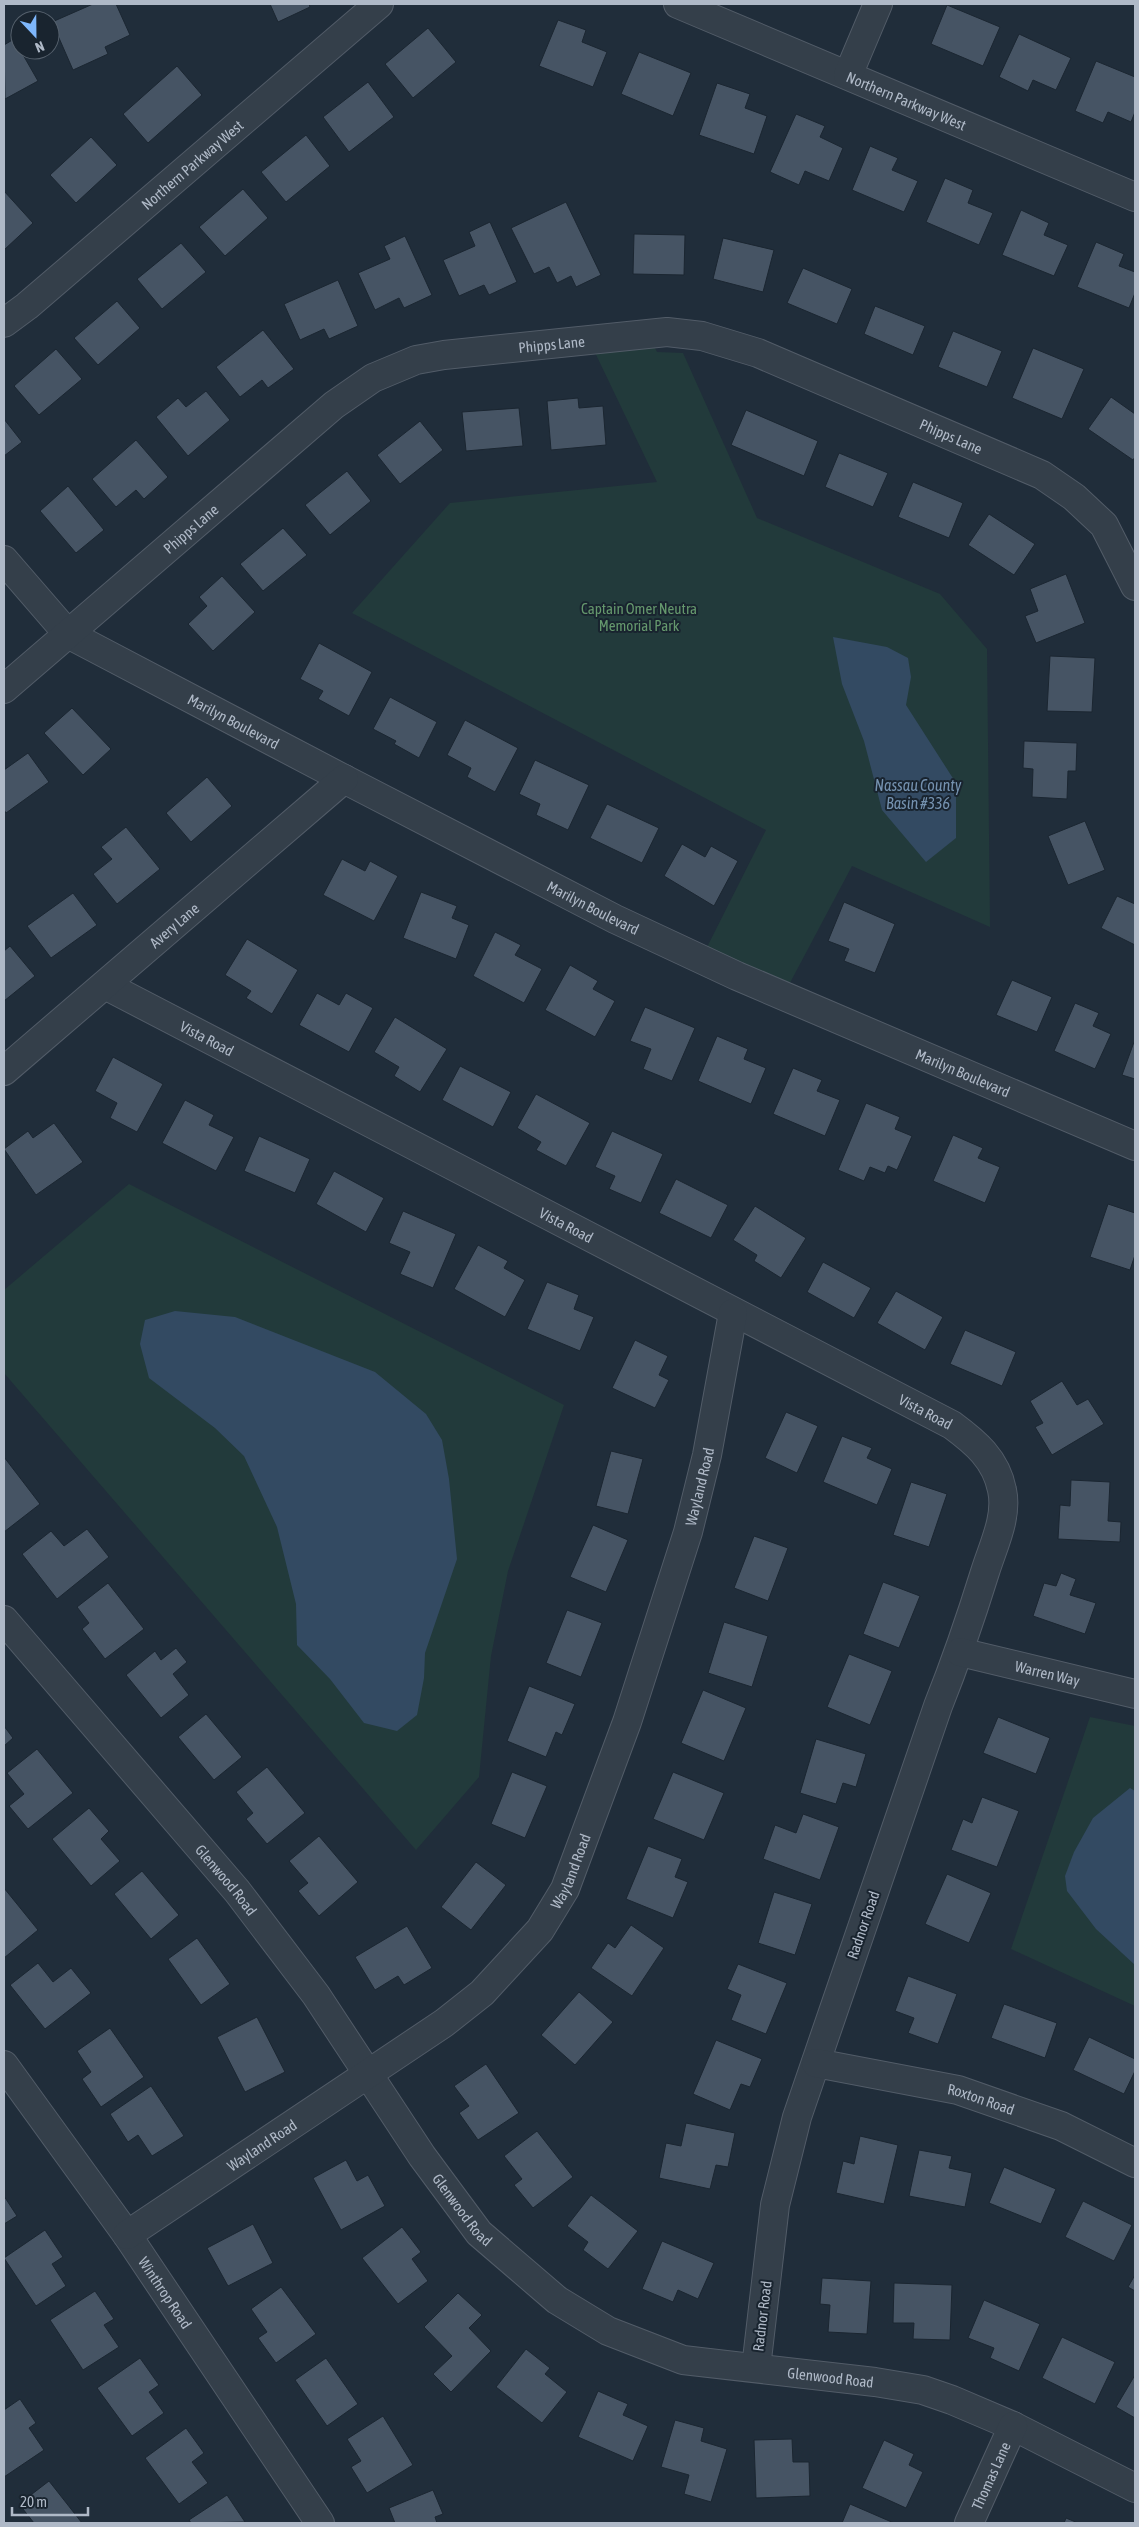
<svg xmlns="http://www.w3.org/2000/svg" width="1139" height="2527" viewBox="0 0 1139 2527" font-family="'Asap Condensed',sans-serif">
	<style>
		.green { fill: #223a3b }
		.water { fill: #334a62 }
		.building { fill: #465464; stroke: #1b2631 }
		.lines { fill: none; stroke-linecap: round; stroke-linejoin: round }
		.minor-casing { stroke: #525c68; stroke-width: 30 }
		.minor { stroke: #343f4a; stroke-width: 28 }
		.labels { text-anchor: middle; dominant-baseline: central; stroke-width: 4; stroke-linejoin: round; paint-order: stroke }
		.street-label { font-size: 15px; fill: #afb9c7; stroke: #19242f }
		.park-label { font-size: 15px; fill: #65986d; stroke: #19242f }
		.water-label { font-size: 16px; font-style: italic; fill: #7592b0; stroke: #19242f }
	</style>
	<rect width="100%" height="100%" fill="#202d3a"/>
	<!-- green -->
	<path class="green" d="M648,334L657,352L683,353L757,518L940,594L987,649L990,927L852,866L783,996L701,959L766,830L352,613L450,503L657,482L589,340Z
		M129,1184L564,1405L508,1571L491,1656L479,1777L416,1850L4,1373V1290Z
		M1090,1717L1135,1726V2006L1011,1949Z"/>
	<!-- water -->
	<path class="water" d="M833,637L887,647L908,658L911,677L906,705L956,783V838L926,862L882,810L864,741L842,684Z
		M175,1311L235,1317L375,1372L426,1414L442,1440L449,1479L457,1559L425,1653L424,1678L417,1715L397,1731L364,1723L330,1679L297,1645L296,1604L277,1527L244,1456L215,1428L149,1378L140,1344L145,1320Z
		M1130,1788L1135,1791V1965L1096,1929L1067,1891L1065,1876L1074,1852L1093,1818Z"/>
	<!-- building -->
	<path class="building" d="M93,4H116L130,35L105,47L108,54L73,70L52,22Z
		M270,4H309L310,7L278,22Z
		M947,5L1000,27L983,66L931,44Z
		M558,20L586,30L582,42L607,52L593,87L539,66Z
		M428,28L456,62L413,98L385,64Z
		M1019,34L1071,58L1056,90L1033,80L1028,91L999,77Z
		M14,39L38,81L5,99L4,45Z
		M639,52L691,73L673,116L621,94Z
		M1096,61L1135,77V112L1131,122L1108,112L1103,123L1075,111Z
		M177,66L202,95L148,143L123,114Z
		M368,82L394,117L349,152L323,117Z
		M717,83L750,94L745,108L767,116L754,154L699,135Z
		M796,114L825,126L820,137L843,148L829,181L805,171L799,185L770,172Z
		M306,135L330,166L286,202L261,172Z
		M91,137L117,165L76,203L50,175Z
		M870,146L898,158L892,170L918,181L904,212L852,190Z
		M945,178L973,190L968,203L993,213L979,245L926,222Z
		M243,189L268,218L225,256L199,227Z
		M4,191L33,223L4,250Z
		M566,202L601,275L576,287L571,276L557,283L549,267L534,274L511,228Z
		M1021,210L1049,223L1044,235L1068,245L1054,276L1002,255Z
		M490,222L517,282L489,295L484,285L459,296L443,260L475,246L469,232Z
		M634,234L685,235L684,275L633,274Z
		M405,236L432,295L404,308L399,298L375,310L358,273L390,259L384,246Z
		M723,238L774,250L763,292L713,279Z
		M1096,242L1124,254L1119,266L1135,272V293L1129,308L1077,287Z
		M181,243L206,272L162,309L137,279Z
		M803,268L852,289L837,324L787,303Z
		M338,280L358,326L329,339L324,329L300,340L284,304Z
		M117,301L140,328L98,365L74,338Z
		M875,306L925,326L913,355L864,334Z
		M263,330L294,369L268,388L262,380L240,397L216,367Z
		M953,331L1002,351L987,387L938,367Z
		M1033,348L1084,369L1062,419L1012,398Z
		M56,349L82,379L39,415L14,386Z
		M206,391L230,420L188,456L156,417L178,398L186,407Z
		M1111,397L1135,414V457L1133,460L1088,429Z
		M578,398L579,408L603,406L606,445L551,450L547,401Z
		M519,408L523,446L466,451L462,412Z
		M746,410L818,441L804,476L731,445Z
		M4,419L22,442L4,456Z
		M420,421L443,450L400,484L377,455Z
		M136,440L168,477L144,499L136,490L116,507L92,479Z
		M839,453L888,473L873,507L825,487Z
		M347,471L371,501L330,535L305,505Z
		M913,482L963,503L949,538L898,517Z
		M68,486L104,530L76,553L40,511Z
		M989,514L1035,544L1014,575L968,545Z
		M283,528L307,555L263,591L240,564Z
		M1066,574L1085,623L1036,643L1025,616L1038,611L1030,589Z
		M222,576L255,612L213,651L188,624L207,606L199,597Z
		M319,643L372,672L349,716L318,699L323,691L300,679Z
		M1050,656L1095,658L1092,712L1047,711Z
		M390,697L437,722L419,758L394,744L396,741L373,729Z
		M72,708L111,749L83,775L44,733Z
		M465,720L518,748L495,792L467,777L471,768L447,755Z
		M1024,741L1077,743L1076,771H1068L1067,799L1032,797L1033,769L1023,768Z
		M28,753L49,782L6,813L4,810V770Z
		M535,760L589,785L568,830L536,815L540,804L519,794Z
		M207,777L232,806L191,842L166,813Z
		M607,804L659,828L642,863L590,838Z
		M1085,821L1105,870L1068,885L1048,836Z
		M126,827L160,869L117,904L93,874L112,859L101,847Z
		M682,844L705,857L711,846L738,861L714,906L664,876Z
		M342,859L365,871L370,861L398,876L374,921L323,895Z
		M421,892L457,906L452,918L469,925L456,959L403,938Z
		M73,893L97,925L51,958L27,926Z
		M1117,896L1135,904V945L1101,928Z
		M844,902L895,924L875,973L844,961L849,949L828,941Z
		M495,932L521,945L515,955L542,969L524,1003L473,976Z
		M247,939L298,970L272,1014L246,998L251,991L225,975Z
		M10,946L35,976L4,1001V951Z
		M570,965L598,981L593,989L615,1001L595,1037L545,1010Z
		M1012,980L1052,997L1037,1032L996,1015Z
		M317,993L339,1005L346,993L373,1008L349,1052L299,1025Z
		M1075,1003L1099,1013L1093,1026L1111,1034L1095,1069L1054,1051Z
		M645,1007L695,1028L672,1081L643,1069L651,1049L630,1041Z
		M395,1017L447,1049L420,1092L394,1076L399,1067L374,1052Z
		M717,1036L748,1049L744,1059L766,1068L751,1104L698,1081Z
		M1134,1042L1135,1043V1079L1122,1075Z
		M113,1057L163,1084L137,1132L110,1118L117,1103L95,1091Z
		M460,1066L511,1092L493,1127L442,1100Z
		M793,1068L822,1080L817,1091L840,1100L825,1136L773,1114Z
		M536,1094L590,1123L566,1166L536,1150L541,1142L517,1128Z
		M185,1100L214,1115L209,1125L234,1137L216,1171L162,1143Z
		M866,1103L900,1117L895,1129L912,1136L897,1170L888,1166L885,1173L870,1167L864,1181L838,1170Z
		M54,1123L83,1162L36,1195L4,1149L28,1131L33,1138Z
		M612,1131L663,1154L641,1203L609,1189L615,1176L595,1167Z
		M953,1135L983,1148L978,1158L1000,1167L985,1203L933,1181Z
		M259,1136L310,1159L295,1193L244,1171Z
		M334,1171L384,1198L366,1232L316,1204Z
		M676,1179L728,1205L711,1238L659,1213Z
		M1108,1204L1135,1213V1255L1130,1270L1090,1257Z
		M755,1206L806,1238L781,1278L754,1261L757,1255L733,1240Z
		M403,1211L456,1234L433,1288L400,1274L410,1252L389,1243Z
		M478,1245L508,1261L504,1268L525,1280L505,1317L454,1289Z
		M823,1262L871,1288L854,1318L807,1292Z
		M547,1282L579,1295L574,1309L594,1317L580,1351L527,1329Z
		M896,1291L943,1317L925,1350L877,1323Z
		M965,1330L1016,1352L1002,1386L950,1364Z
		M635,1340L668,1356L659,1375L669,1380L655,1408L612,1388Z
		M1062,1381L1077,1405L1088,1399L1104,1424L1052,1455L1035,1427L1043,1423L1030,1401Z
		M786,1412L818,1426L797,1473L765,1458Z
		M842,1436L872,1448L867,1458L892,1469L877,1505L823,1482Z
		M611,1451L643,1459L628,1514L596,1506Z
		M4,1457L40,1504L4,1532Z
		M1071,1480L1110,1482L1108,1521L1121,1522L1120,1542L1058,1539L1060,1505L1070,1506Z
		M911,1482L947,1494L929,1547L893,1535Z
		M593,1525L628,1540L606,1592L570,1577Z
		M87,1529L109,1557L57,1599L22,1554L51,1531L64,1546Z
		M754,1536L788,1548L768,1601L734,1588Z
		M1061,1573L1076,1579L1070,1595L1096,1603L1085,1634L1033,1616L1044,1583L1056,1586Z
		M883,1582L920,1596L899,1648L863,1634Z
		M108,1583L144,1629L105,1659L82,1629L89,1623L77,1607Z
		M567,1610L602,1623L581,1677L546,1663Z
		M724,1622L768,1636L752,1687L708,1673Z
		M176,1648L187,1662L173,1674L189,1695L161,1718L126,1675L155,1651L161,1660Z
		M849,1654L892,1671L870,1725L827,1707Z
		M529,1686L575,1704L562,1735L556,1732L546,1757L507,1741Z
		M703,1690L746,1708L724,1761L681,1743Z
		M206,1714L242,1757L214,1780L178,1737Z
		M998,1717L1050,1738L1036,1774L983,1753Z
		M4,1726L13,1738L4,1746Z
		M816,1739L866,1754L856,1787L843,1783L836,1804L800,1793Z
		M37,1749L73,1793L28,1829L9,1806L24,1794L7,1773Z
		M267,1767L305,1813L267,1844L246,1819L253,1813L236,1792Z
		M512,1772L547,1786L525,1838L491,1824Z
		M673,1772L724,1793L704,1840L653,1819Z
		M982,1797L1019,1811L997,1867L951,1850L963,1819L972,1823Z
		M89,1808L109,1831L101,1839L120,1861L91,1886L52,1839Z
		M803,1814L839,1827L820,1880L763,1859L775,1825L796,1833Z
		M319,1836L358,1882L319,1916L298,1891L308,1883L289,1861Z
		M648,1846L682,1859L675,1877L688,1882L673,1918L626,1899Z
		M476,1862L506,1885L471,1930L441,1907Z
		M142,1871L179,1915L151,1939L114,1894Z
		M947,1874L991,1893L969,1943L925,1924Z
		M4,1888L38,1930L4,1958Z
		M774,1892L812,1904L795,1955L758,1943Z
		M631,1925L664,1948L632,1996L591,1968L608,1943L615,1948Z
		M407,1926L432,1968L404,1985L398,1976L375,1990L355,1957Z
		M197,1938L230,1984L201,2005L168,1959Z
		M38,1963L53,1982L71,1968L91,1993L45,2029L10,1985Z
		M738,1964L787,1983L766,2034L731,2020L741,1995L727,1989Z
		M908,1976L957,1994L938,2044L908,2033L914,2018L895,2011Z
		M579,1992L613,2022L575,2065L541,2035Z
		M1004,2004L1057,2023L1045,2058L991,2038Z
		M257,2017L285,2072L245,2092L217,2037Z
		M110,2028L144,2077L101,2107L82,2079L91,2072L77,2051Z
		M1089,2037L1135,2059V2071L1124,2094L1073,2070Z
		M716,2040L762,2059L750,2087L741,2084L730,2110L693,2094Z
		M486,2064L519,2113L478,2140L459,2113L469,2106L454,2086Z
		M151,2086L184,2136L152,2156L138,2135L128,2142L110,2114Z
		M686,2123L735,2133L728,2167L716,2165L710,2189L659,2178L666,2143L681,2146Z
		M537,2131L573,2177L533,2208L514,2185L522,2179L504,2156Z
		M860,2136L898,2145L884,2204L836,2193L843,2161L854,2164Z
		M919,2150L952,2156L949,2168L972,2173L965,2207L909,2196Z
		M346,2160L357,2181L368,2175L385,2206L341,2230L313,2178Z
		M1004,2167L1056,2189L1041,2224L989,2203Z
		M591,2195L638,2231L608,2269L583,2250L588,2242L567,2226Z
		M4,2196L17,2216L4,2224Z
		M1083,2201L1132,2225L1114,2261L1065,2237Z
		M253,2224L273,2263L228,2286L207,2248Z
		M402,2227L421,2252L412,2259L428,2281L398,2304L362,2258Z
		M45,2230L63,2257L52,2264L66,2286L36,2306L4,2258Z
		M662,2241L714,2263L698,2299L678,2290L673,2302L642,2289Z
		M1135,2275V2291L1128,2287Z
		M822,2278L871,2281L867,2334L828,2332L830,2305L820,2304Z
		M894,2283L952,2285L950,2340L913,2339L914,2323H893Z
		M281,2287L316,2334L276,2363L258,2338L267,2332L251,2309Z
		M95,2291L114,2319L104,2325L119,2347L83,2370L50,2320Z
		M458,2293L482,2315L469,2328L491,2351L451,2392L433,2374L452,2356L424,2327Z
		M984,2300L1040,2324L1019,2371L990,2358L994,2348L968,2338Z
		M1062,2337L1115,2362L1095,2404L1042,2378Z
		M526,2349L550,2368L545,2374L567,2392L542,2423L496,2387Z
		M140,2358L159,2385L149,2392L164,2413L132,2436L97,2388Z
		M326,2358L358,2404L327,2426L295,2380Z
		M1135,2375V2418L1116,2407Z
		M598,2391L628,2404L623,2415L648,2426L633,2461L578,2437Z
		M20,2399L36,2423L29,2428L44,2450L4,2477V2410Z
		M383,2416L413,2465L367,2493L351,2467L361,2461L347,2439Z
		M675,2420L704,2428L701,2441L727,2449L711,2502L684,2494L689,2475L661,2467Z
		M186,2428L204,2453L192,2462L208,2483L179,2504L145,2458Z
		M792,2439L793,2462H809L810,2496L756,2498L754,2440Z
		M884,2440L914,2454L909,2465L923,2472L906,2508L862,2488Z
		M49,2481L82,2523H34L19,2504Z
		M433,2490L443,2514L435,2517L437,2523H395L389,2508Z
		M227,2495L245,2522L191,2523L189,2520Z
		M850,2504L894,2523H842Z
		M1066,2518L1078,2523H1064Z"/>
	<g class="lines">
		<!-- minor casing -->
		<g class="minor-casing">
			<g id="minor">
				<path id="s1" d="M678,4L1135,197"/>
				<path d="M848,75L878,4"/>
				<path id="s2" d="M4,323L27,306L379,4"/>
				<path id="s3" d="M4,560L68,634L344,779L615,919L737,976L1135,1146"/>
				<path id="s4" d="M4,689L334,405L373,378L416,360L444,355L667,332L702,336L758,353L1042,475L1074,497L1104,525L1135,586"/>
				<path id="s5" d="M105,985L952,1425C975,1442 996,1459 1002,1490C1008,1517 993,1546 985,1572C971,1617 956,1661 938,1706L797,2117L775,2205L756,2368"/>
				<path id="s6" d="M4,1071L344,779"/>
				<path id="s7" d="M4,1620L237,1891L316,1995L422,2156L479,2233L557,2300L608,2331L683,2360L875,2382L923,2390L952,2400L1013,2426L1135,2488"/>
				<path id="s8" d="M960,1652L1135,1694"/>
				<path id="s9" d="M816,2063L958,2090L1061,2126L1135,2163"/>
				<path id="s10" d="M4,2065L127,2235L320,2523"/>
				<path id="s11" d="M127,2235L444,2023L482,1993L540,1930L565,1889L627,1722L688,1532L707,1455L733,1313"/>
				<path id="s12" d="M969,2523L1013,2426"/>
			</g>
		</g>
		<!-- minor -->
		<use href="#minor" class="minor"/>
	</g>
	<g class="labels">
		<!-- street labels -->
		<g class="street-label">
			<text stroke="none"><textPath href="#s1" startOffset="248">Northern Parkway West</textPath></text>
			<text stroke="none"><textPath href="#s2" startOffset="246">Northern Parkway West</textPath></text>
			<text stroke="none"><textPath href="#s4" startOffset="666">Phipps Lane</textPath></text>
			<text stroke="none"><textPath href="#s4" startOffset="1086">Phipps Lane</textPath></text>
			<text stroke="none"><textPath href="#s4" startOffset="246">Phipps Lane</textPath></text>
			<text stroke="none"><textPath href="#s3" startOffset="285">Marilyn Boulevard</textPath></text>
			<text stroke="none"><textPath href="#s3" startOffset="690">Marilyn Boulevard</textPath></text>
			<text stroke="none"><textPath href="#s6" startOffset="224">Avery Lane</textPath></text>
			<text stroke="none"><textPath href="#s5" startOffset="115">Vista Road</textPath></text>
			<text stroke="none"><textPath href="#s3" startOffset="1095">Marilyn Boulevard</textPath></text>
			<text stroke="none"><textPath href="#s5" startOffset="520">Vista Road</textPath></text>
			<text stroke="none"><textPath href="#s5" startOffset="925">Vista Road</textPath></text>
			<text stroke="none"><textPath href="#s11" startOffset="988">Wayland Road</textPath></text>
			<text stroke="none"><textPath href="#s8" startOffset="90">Warren Way</textPath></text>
			<text stroke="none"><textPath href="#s11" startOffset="582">Wayland Road</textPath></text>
			<text stroke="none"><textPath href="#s7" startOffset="342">Glenwood Road</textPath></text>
			<text transform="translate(863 1925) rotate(-71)">Radnor Road</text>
			<text stroke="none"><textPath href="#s9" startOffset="169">Roxton Road</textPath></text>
			<text stroke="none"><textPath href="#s11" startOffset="162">Wayland Road</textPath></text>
			<text stroke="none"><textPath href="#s7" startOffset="748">Glenwood Road</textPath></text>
			<text stroke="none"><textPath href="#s10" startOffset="279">Winthrop Road</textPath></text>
			<text transform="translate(762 2316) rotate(-83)">Radnor Road</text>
			<text stroke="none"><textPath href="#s7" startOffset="1168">Glenwood Road</textPath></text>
			<text stroke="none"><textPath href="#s12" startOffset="52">Thomas Lane</textPath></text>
		</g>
		<!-- park labels -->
		<g class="park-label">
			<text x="639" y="608">Captain Omer Neutra<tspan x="639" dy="17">Memorial Park</tspan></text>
		</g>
		<!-- water labels -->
		<g class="water-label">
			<text x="918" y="785">Nassau County<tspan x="918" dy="18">Basin #336</tspan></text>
		</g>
	</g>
	<!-- border -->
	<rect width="1139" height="2527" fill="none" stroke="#afb9c7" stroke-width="10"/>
	<!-- north arrow -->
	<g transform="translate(35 35) rotate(158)"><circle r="24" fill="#19242f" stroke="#55606c"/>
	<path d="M0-4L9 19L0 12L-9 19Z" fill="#7eb7fc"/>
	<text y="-8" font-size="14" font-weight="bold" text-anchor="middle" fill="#afb9c7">N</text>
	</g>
	<!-- scale -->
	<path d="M12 2507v8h76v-8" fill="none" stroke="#afb9c7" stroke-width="2.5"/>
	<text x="20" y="2507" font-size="15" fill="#afb9c7" stroke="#19242f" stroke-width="4" paint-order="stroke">20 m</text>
</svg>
